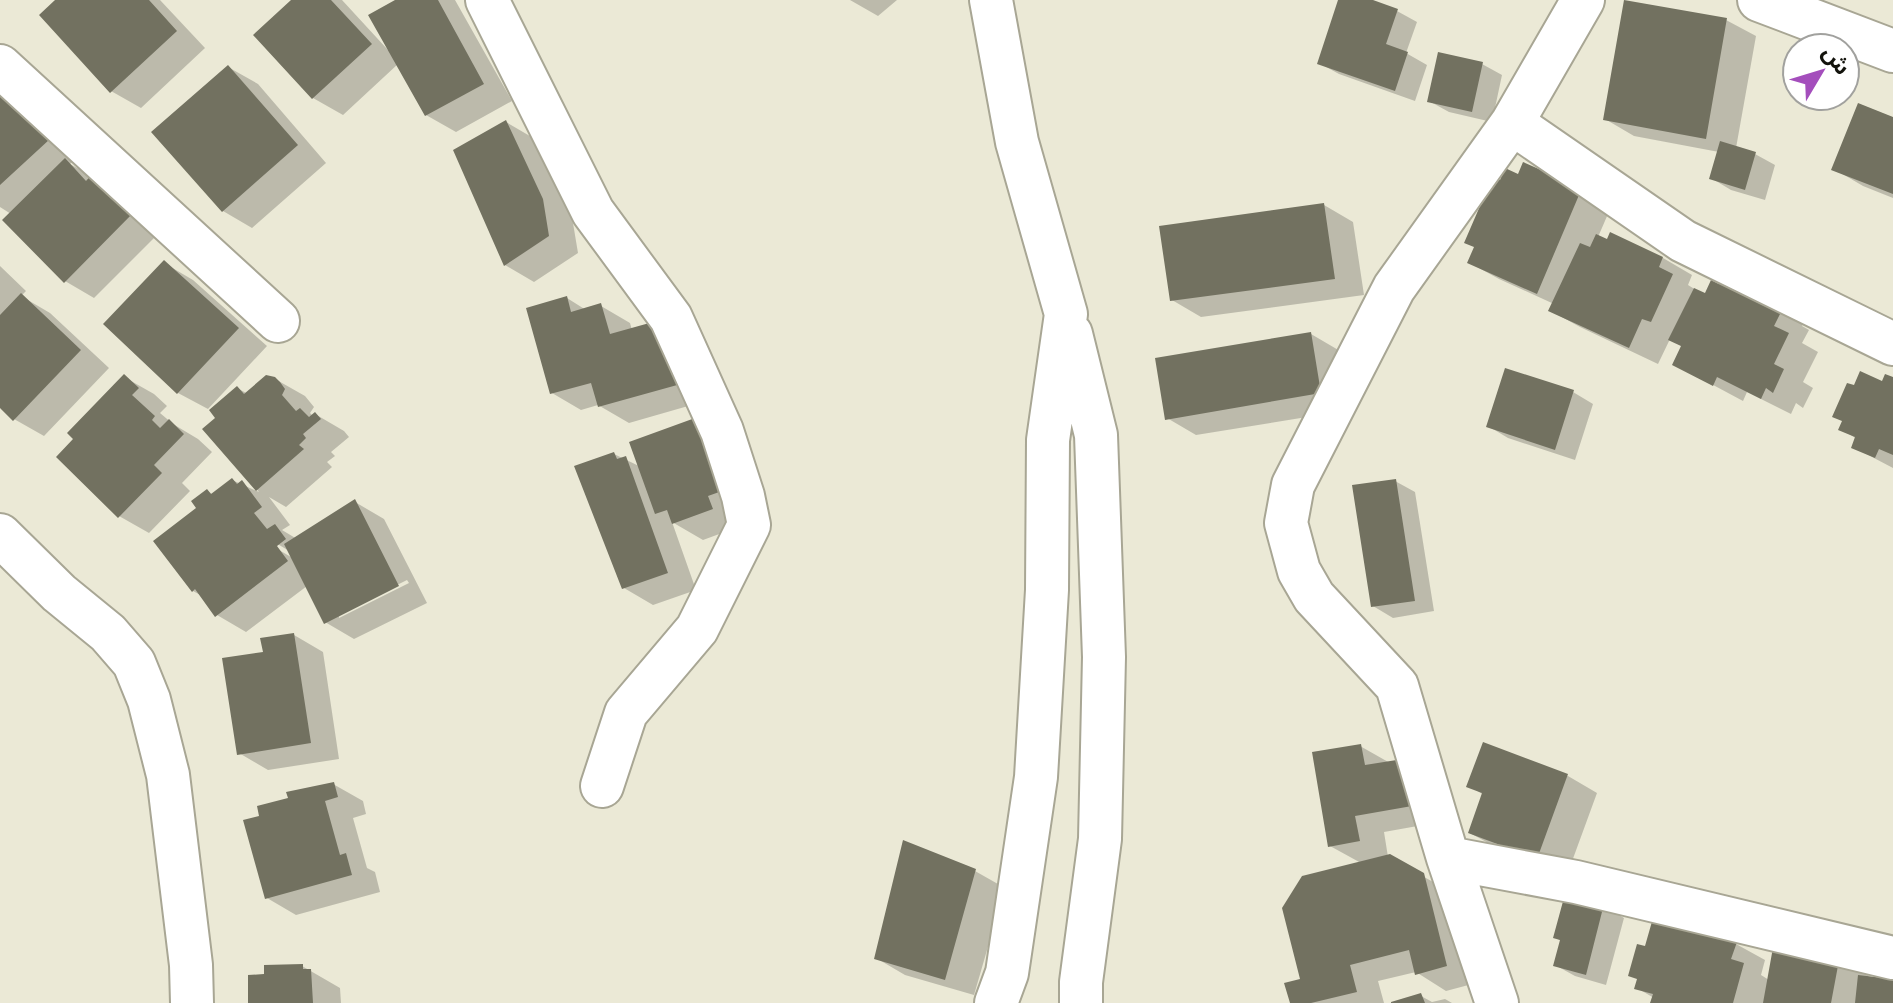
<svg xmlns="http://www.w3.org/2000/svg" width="1893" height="1003" viewBox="0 0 1893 1003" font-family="Georgia,'Noto Sans Arabic',serif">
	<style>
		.shadow { fill: #0003; fill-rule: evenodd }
		.building { fill: #727160 }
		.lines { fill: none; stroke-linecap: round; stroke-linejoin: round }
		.street-casing { stroke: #a8a694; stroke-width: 46 }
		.street { stroke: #fff; stroke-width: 42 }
	</style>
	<rect width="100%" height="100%" fill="#ebe9d6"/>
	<!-- shadow -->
	<path class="shadow" d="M58,0H160L205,48L141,108L111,91Z
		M294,0H342L388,50L399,0H455L512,101L456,132L426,115L398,64L343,115L313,98L256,35Z
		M850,0H897L878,16Z
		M1340,0H1367L1397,11L1417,22L1406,53L1427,65L1415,101L1339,74L1319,63Z
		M1726,20L1756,36L1736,148L1755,154L1775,165L1765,200L1731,190L1711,178L1719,152L1634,136L1605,119Z
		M1482,64L1502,75L1492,122L1449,112L1429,101Z
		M228,67L258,84L326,163L252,228L223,211Z
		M0,73L78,157L70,164L93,177L163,229L94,298L65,281L11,214L0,207Z
		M1893,119V198L1863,186L1834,169Z
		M506,122L535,139L572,217L578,253L534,282L505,265Z
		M1524,165L1611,207L1598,237L1608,242L1611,235L1663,258L1692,275L1688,285L1701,293L1807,316L1802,326L1809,330L1802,343L1818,352L1803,382L1813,388L1803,408L1796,403L1791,414L1747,392L1743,401L1674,364L1683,347L1670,339L1658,364L1580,327L1551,311L1554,304L1499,279L1470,263L1501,182L1519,177Z
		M1324,205L1353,222L1364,295L1201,317L1172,300Z
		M164,263L193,280L267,346L208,409L178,393Z
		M0,266L26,291L21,296L50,313L109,368L44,436L14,419L0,405Z
		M567,298L586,310L601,306L630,323L632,330L716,398L629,423L598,405L581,410L552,393Z
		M1311,334L1340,351L1350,410L1196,435L1167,418Z
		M1506,370L1573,392L1593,404L1575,460L1508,438L1488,426Z
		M124,377L154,394L167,406L160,413L173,424L198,439L212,452L182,483L190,491L149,533L119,516Z
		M275,379L305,396L314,407L310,413L313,416L315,414L344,431L349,437L331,452L335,456L327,462L332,467L286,507L269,497L290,525L282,530L297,539L355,502L384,519L427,603L354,639L325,622L307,586L246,632L217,615L202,596L193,591L208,491L213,495L232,480L259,492L205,429L217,418L237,388L248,394ZM269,539L291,552V557L267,543ZM407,580L409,583L339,618V614Z
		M1893,380V468L1853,447L1857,439L1841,429L1855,388Z
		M695,421L741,526L703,540L672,522L696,590L653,605L624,588L614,454L639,466Z
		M1395,481L1415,492L1434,611L1393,618L1373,606Z
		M294,635L323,652L339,759L268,770L239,753L265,653Z
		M1484,744L1568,776L1597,793L1567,875L1499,849L1470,833L1484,795L1469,786Z
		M1360,746L1390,763L1440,822L1384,832L1388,857L1453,893L1476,983L1446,991L1416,972L1378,981L1384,1003H1292L1361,863L1330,846Z
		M333,784L363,801L366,814L353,818L367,868L375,872L380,892L296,915L267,898L262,817Z
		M975,871L1005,888L974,995L905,975L876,958Z
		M1604,906L1624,918L1606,985L1575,976L1555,965L1561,941L1555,937Z
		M1736,944L1765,960L1761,975L1769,980L1840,957L1869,974L1868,978L1893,981V1003H1652L1654,998L1637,988Z
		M302,966L340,988L341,1003H250L266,976Z
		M1421,996L1432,1002L1445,999L1452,1003H1395Z"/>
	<!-- building -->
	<path class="building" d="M55,0H149L177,31L110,93L39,15Z
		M291,0H331L372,44L312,99L253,35Z
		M395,0H438L484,84L425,116L368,15Z
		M1338,0H1373L1398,9L1386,44L1408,52L1395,91L1317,64Z
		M1624,0L1727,18L1706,139L1603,120Z
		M1438,52L1483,62L1472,112L1427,102Z
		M228,65L298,145L222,212L151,132Z
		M0,73L50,139L0,185Z
		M1858,103L1893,117V194L1831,170Z
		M506,120L543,199L549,236L504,266L453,150Z
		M1720,141L1756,152L1745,190L1709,179Z
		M65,158L86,181L95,171L135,211L64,283L2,220Z
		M1523,162L1582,188L1537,294L1467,263L1474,247L1464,243L1493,176L1500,180L1505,168L1518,174Z
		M1324,203L1335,279L1170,301L1159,226Z
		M1610,232L1663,257L1659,267L1673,274L1651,322L1642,319L1629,348L1548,311L1580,243L1590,247L1596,234L1607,239Z
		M164,260L239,328L177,394L103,324Z
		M1725,271L1781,312L1774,326L1789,333L1774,364L1784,369L1773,393L1766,388L1761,399L1717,377L1713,386L1672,365L1681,346L1668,340L1694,288L1705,293L1711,280L1719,284Z
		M21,293L81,350L13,421L0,408V315Z
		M567,296L571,312L601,303L610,334L653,322L688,382L598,407L591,383L550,394L526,308Z
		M1311,332L1321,393L1165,420L1155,358Z
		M1505,368L1574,390L1555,450L1486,427Z
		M1860,371L1882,381L1885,374L1893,377V455L1879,449L1875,458L1851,448L1855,437L1838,430L1842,421L1832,417L1847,383L1854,385Z
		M124,374L139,388L132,395L155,416L152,420L160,428L169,419L184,434L154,465L162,473L118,518L56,457L73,439L67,433Z
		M266,375L275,377L280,382L285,389L282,395L296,411L300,408L309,417L315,412L321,419L303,434L306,438L299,445L304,449L256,491L202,429L215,418L209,410L237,386L244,394Z
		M695,418L722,491L708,496L713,509L672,524L667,510L655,514L629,442Z
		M614,452L617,459L626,456L668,573L622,589L574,466Z
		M232,478L237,484L242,480L262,507L254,513L267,529L275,524L286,539L277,546L288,561L215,617L195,589L192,592L153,541L196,508L191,501L207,489L211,494Z
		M1396,479L1415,601L1371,607L1352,485Z
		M355,499L399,586L324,624L284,544Z
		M294,633L311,743L237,755L222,658L263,652L260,638Z
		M1483,742L1568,774L1537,859L1468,833L1482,793L1466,787Z
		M1361,744L1365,765L1403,759L1412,806L1355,816L1360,841L1328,847L1312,752Z
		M334,782L338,797L325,801L340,855L346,853L352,875L265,899L243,820L259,816L257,806L288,798L286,792Z
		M903,840L976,869L945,980L874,959Z
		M1390,854L1424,873L1447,966L1415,975L1409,950L1350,965L1357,992L1311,1003H1290L1284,983L1300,979L1282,908L1302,876Z
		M1565,894L1604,904L1586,975L1553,966L1560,940L1553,938Z
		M1653,918L1737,942L1731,959L1744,963L1733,1003H1650L1653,994L1634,989L1637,979L1628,976L1637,944L1645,946Z
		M1774,942L1840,955L1831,1003H1763Z
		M303,964V969H311L313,1003H248V975L264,974V965Z
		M1858,975L1893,979V1003H1855Z
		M1421,993L1425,1003H1391V1002Z"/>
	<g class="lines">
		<!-- street casing -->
		<g class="street-casing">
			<path id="street" d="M487,0L593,212L671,318L722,431L743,496L749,525L697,629L626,713L602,786
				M991,0L1017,142L1066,314L1048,440L1047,590L1036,777L1007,973L996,1003
				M1759,0L1893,51
				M0,66L278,321
				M1512,123L1683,241L1893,344
				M1071,334L1096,435L1104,657L1100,839L1081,982V1003
				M0,535L59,593L108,633L134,663L149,700L168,775L191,965L192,1003
				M1448,858L1576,882L1893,958
				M1497,1003L1448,858L1397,686L1314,597L1299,571L1286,523L1293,485L1394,288L1512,123L1583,0"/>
		</g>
		<!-- street -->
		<use href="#street" class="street"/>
	</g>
	<!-- north arrow -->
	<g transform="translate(1821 72) rotate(52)"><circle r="38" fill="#ffffff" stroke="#a1a19e" stroke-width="2"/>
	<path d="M0-6L14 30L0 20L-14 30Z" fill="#a44ebc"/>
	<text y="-12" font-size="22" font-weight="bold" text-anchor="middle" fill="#13130c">ش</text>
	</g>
</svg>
